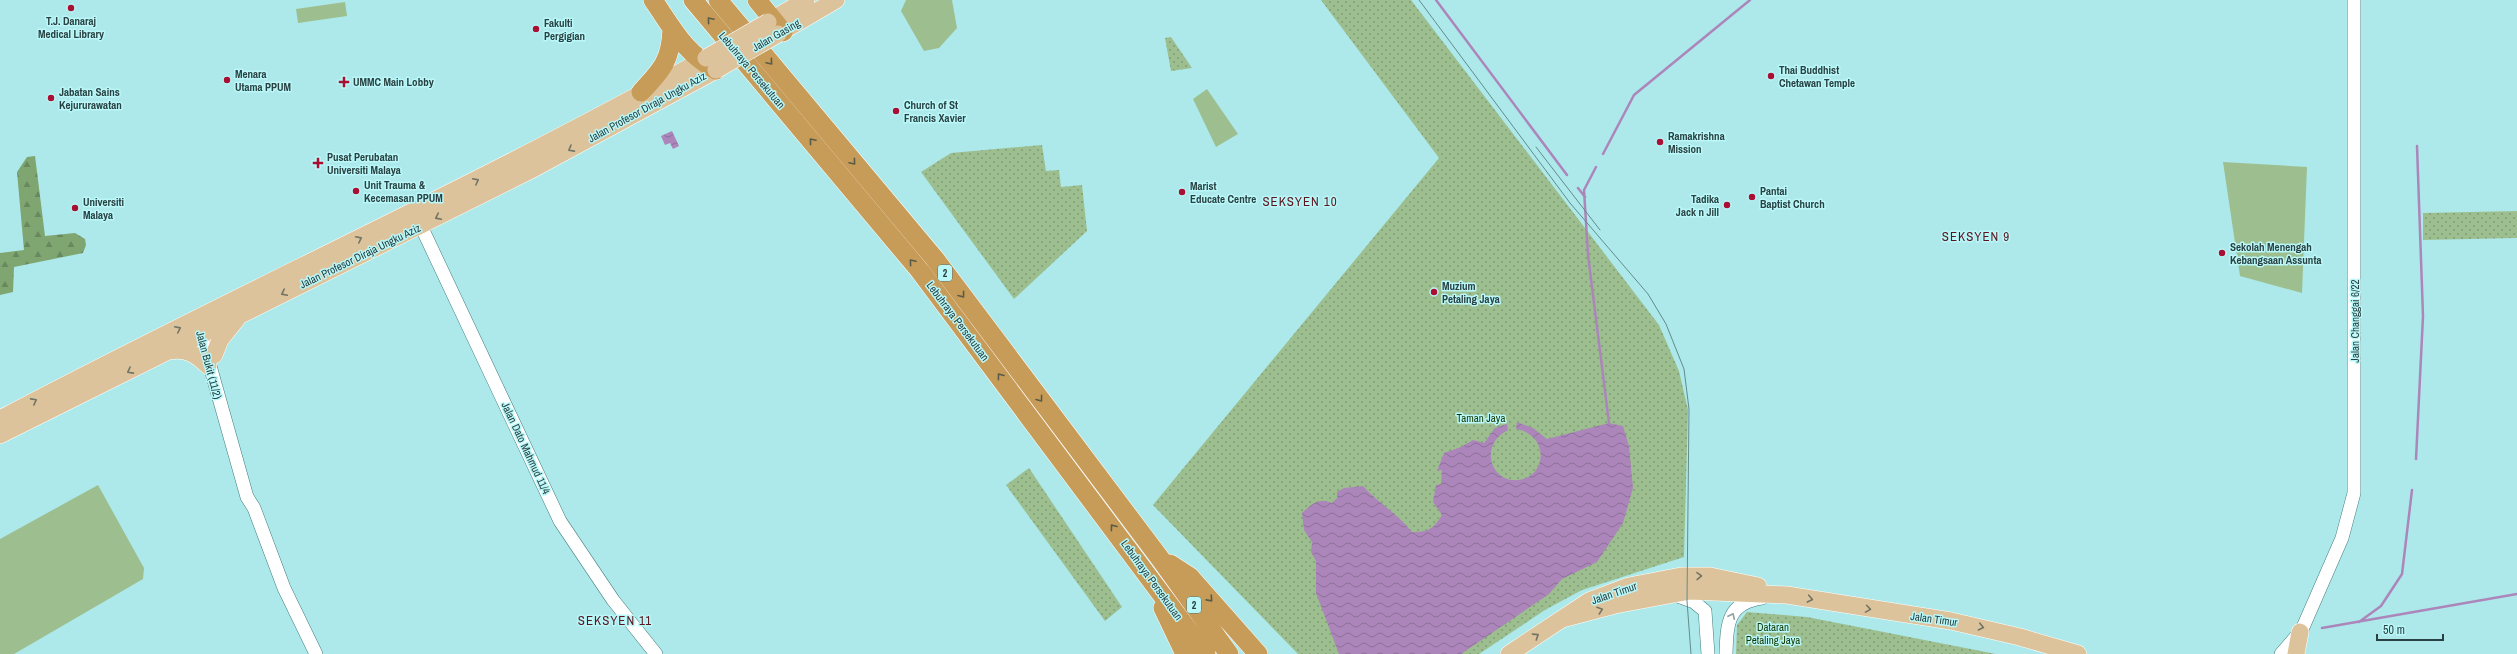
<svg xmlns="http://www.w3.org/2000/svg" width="2517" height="654" viewBox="0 0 2517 654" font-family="'Archivo Narrow',sans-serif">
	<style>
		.grass { fill: #9dbf90 }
		.forest { fill: url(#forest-firs) }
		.park { fill: url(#park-dots) }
		.water { fill: url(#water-waves) }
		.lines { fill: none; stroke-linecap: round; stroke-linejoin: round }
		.stream { stroke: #ac86ba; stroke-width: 2.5 }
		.minor-casing { stroke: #447e7f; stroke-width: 14 }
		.major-casing { stroke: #fff; stroke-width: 18 }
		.highway-casing { stroke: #fff; stroke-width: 20 }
		.minor { stroke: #fff; stroke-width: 13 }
		.major { stroke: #ddc39b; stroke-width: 17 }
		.highway { stroke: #c79b58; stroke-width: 19 }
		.tram { stroke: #638b8c; stroke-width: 1 }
		.major-bridge-casing { stroke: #fff; stroke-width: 18; stroke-linecap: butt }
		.major-bridge { stroke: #ddc39b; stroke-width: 17 }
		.oneway { stroke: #585c49 }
		.oneway2 { stroke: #717566 }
		.oneway3 { stroke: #94a0a0 }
		.poi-dot { fill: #a80f33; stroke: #baf7f8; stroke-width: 1.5 }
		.labels { text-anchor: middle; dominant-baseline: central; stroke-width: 3; stroke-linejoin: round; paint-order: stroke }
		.shield { fill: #baf7f8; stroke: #547879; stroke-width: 1 }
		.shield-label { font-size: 10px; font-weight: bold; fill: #294142 }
		.poi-label { font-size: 11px; font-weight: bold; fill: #294142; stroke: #baf7f8; text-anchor: start }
		.street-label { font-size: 11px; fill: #294142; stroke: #baf7f8 }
		.park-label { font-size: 11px; fill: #123700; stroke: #baf7f8 }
		.quarter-label { font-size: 13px; letter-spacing: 1px; fill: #5a151f; stroke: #baf7f8 }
	</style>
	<defs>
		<pattern id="forest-firs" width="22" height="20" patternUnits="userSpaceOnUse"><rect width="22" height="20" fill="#7fa570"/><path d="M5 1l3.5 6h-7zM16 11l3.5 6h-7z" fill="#68885e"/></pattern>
		<pattern id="park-dots" width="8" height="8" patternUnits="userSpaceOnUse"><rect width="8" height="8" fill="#9dbf90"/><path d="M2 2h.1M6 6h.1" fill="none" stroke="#809d77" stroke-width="1.8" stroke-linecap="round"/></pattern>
		<pattern id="water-waves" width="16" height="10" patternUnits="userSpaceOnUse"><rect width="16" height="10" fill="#ac86ba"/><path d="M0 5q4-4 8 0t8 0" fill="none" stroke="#8c6f99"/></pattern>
	</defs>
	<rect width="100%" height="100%" fill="#ade9ea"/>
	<!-- grass -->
	<path class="grass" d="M906,0H952L957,28L939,48L924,51L901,11Z
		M345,2L347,16L298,23L296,9Z
		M1207,89L1238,134L1216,147L1193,99Z
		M2223,162L2307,167L2302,293L2240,276Z
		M98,485L144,568L143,579L14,654H0V539Z"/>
	<!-- forest -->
	<path class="forest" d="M35,156L45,236L75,233L85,239L86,245L83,253L14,267L13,292L0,295V253L24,250L17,172L27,157Z"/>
	<!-- park -->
	<path class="park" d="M1321,0H1411L1659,325L1679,371L1688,410L1684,557L1582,590L1545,610L1479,654H1298L1153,505L1439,158Z
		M1171,37L1192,68L1171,71L1165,38Z
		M1042,145L1046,171L1059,170L1061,187L1082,185L1087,231L1014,299L921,172L951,153Z
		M2517,211V238L2423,240V213Z
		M1029,468L1122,607L1105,621L1006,485Z
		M1747,612L1807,617L1996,654H1736L1737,625Z"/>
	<!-- water -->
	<path class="water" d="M672,131L679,146L673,149L670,143L665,145L661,136Z
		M1517,422L1533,428L1547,439L1609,423L1623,426L1629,446L1633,488L1623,523L1597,562L1562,579L1549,594L1461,654H1339L1316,593V561L1311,552L1312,542L1304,530L1302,513C1313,503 1318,498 1332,503L1337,498V492L1344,488L1363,486C1378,503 1398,514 1412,532C1429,532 1433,529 1442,515L1433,502L1436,485L1441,484L1442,470L1437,471L1444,453L1461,447L1473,440L1484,443L1495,428L1507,424L1508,430C1478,445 1491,483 1518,480C1548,477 1549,434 1516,429Z"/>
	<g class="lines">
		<!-- stream -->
		<path class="stream" d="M1436,0L1567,175
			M1603,154L1634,95L1750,0
			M1596,167L1584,190L1588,255L1609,423
			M1578,188L1585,197
			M2416,459L2423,316L2417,146
			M2359,622L2381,606L2402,574L2412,490
			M2322,628L2517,594"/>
		<!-- minor casing -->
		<g class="minor-casing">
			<path id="minor" d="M421,226L560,521L613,600L656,654
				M199,327L247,497L254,508L284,588L316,654
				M1672,594L1694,602L1705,611L1708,654
				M2297,641L2342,538L2354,493V0
				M1726,654C1727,624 1727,603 1762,598
				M2281,654L2300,632"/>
		</g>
		<!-- major casing -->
		<g class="major-casing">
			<path id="major" d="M768,22L806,0
				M778,34L836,0
				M170,351C187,348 197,355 208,366
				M214,355L220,340L236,320
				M0,419C234,295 475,187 706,58
				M0,435L529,171L716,70
				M1562,619L1615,605L1690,591L1787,595L1951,621L2020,637L2078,654
				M1509,654L1589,601L1629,586L1681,576H1710L1758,586
				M2296,654L2300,632"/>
		</g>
		<!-- highway casing -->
		<g class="highway-casing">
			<path id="highway" d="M653,0C674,30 683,51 716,70
				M693,0L920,271L1206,654
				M718,0L935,259L1159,557L1229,654
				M757,0L783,32
				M641,92C662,70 671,60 672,29
				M1170,564L1190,577L1258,654
				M1163,608L1185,654"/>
		</g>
		<!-- minor -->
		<use href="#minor" class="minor"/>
		<!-- major -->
		<use href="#major" class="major"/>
		<!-- highway -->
		<use href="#highway" class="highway"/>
		<!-- tram -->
		<path class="tram" d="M1419,0L1570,203L1648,294L1666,324L1684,369L1689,409L1687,601L1691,654
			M1536,147L1600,230"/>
		<!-- major-bridge casing -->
		<g class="major-bridge-casing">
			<path id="major-bridge" d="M706,58L768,22
				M716,70L778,34"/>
		</g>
		<!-- major-bridge -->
		<use href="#major-bridge" class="major-bridge"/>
	</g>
	<!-- one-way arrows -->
	<defs><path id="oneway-chevron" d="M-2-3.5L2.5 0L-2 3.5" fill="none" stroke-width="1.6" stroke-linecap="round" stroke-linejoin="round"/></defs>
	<g class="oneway">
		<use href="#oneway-chevron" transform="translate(710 20) rotate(-130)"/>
		<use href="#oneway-chevron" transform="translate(770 62) rotate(50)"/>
		<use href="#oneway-chevron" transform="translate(812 141) rotate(-130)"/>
		<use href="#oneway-chevron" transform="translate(853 162) rotate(50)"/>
		<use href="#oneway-chevron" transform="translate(912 262) rotate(-130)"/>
		<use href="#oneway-chevron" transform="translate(962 295) rotate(53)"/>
		<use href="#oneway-chevron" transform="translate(1000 376) rotate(-127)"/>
		<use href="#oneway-chevron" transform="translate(1040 399) rotate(53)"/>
		<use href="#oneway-chevron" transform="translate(1113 527) rotate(-127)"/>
		<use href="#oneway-chevron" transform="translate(1210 599) rotate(48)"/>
	</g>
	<g class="oneway2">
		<use href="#oneway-chevron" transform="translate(571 149) rotate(151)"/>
		<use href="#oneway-chevron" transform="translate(476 181) rotate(-27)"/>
		<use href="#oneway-chevron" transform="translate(438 217) rotate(154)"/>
		<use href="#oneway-chevron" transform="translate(359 239) rotate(-27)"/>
		<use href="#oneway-chevron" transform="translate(284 293) rotate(154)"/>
		<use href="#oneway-chevron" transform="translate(178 329) rotate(-26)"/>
		<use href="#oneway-chevron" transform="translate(130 371) rotate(152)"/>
		<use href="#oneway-chevron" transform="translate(34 401) rotate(-28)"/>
		<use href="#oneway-chevron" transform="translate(1699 576) rotate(-1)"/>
		<use href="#oneway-chevron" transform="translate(1810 599) rotate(11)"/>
		<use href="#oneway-chevron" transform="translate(1868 609) rotate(9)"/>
		<use href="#oneway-chevron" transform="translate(1600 610) rotate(-19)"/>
		<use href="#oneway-chevron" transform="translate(1981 627) rotate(12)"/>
		<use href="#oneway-chevron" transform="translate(1536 636) rotate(-33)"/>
	</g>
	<use class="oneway3" href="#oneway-chevron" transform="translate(1732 616) rotate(-65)"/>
	<!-- markers -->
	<g class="poi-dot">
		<circle cx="71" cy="8" r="4"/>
		<circle cx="536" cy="29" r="4"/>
		<circle cx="1771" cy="76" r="4"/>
		<circle cx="227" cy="80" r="4"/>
		<path d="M342 76h4v4h4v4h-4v4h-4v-4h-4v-4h4z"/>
		<circle cx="51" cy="98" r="4"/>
		<circle cx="896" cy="111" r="4"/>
		<circle cx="1660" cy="142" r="4"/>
		<path d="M316 157h4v4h4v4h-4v4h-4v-4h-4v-4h4z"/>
		<circle cx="356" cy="191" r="4"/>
		<circle cx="1182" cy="192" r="4"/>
		<circle cx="1752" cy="197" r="4"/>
		<circle cx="1727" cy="205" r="4"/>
		<circle cx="75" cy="208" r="4"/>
		<circle cx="2222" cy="253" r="4"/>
		<circle cx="1434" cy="292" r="4"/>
	</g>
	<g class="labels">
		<!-- shield labels -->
		<g class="shield">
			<rect x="938" y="265" width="14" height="16" rx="3"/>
			<rect x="1187" y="597" width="14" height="16" rx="3"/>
		</g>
		<g class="shield-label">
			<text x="945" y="273">2</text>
			<text x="1194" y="605">2</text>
		</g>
		<!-- poi labels -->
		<g class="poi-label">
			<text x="71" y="21" text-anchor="middle">T.J. Danaraj<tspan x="71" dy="13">Medical Library</tspan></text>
			<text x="544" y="23">Fakulti<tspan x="544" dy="13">Pergigian</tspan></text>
			<text x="1779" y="70">Thai Buddhist<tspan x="1779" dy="13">Chetawan Temple</tspan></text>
			<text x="235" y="74">Menara<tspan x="235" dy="13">Utama PPUM</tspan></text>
			<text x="353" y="82">UMMC Main Lobby</text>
			<text x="59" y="92">Jabatan Sains<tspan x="59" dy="13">Kejururawatan</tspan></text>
			<text x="904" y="105">Church of St<tspan x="904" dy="13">Francis Xavier</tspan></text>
			<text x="1668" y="136">Ramakrishna<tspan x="1668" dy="13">Mission</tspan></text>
			<text x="327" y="157">Pusat Perubatan<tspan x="327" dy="13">Universiti Malaya</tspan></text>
			<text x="364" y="185">Unit Trauma &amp;<tspan x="364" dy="13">Kecemasan PPUM</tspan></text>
			<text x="1190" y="186">Marist<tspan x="1190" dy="13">Educate Centre</tspan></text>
			<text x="1760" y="191">Pantai<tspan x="1760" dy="13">Baptist Church</tspan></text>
			<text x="1719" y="199" text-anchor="end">Tadika<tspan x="1719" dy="13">Jack n Jill</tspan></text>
			<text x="83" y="202">Universiti<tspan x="83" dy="13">Malaya</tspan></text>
			<text x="2230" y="247">Sekolah Menengah<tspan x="2230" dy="13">Kebangsaan Assunta</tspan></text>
			<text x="1442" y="286">Muzium<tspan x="1442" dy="13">Petaling Jaya</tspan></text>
		</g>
		<!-- street labels -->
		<g class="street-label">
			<text transform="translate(776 35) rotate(-30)">Jalan Gasing</text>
			<text transform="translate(752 70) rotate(50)">Lebuhraya Persekutuan</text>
			<text transform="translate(647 107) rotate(-29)">Jalan Profesor Diraja Ungku Aziz</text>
			<text transform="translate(360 256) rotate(-26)">Jalan Profesor Diraja Ungku Aziz</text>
			<text transform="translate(958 321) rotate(53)">Lebuhraya Persekutuan</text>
			<text transform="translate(2355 321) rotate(-90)">Jalan Changgai 6/22</text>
			<text transform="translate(209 365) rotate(75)">Jalan Bukit (11/2)</text>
			<text transform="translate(526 448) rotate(65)">Jalan Dato Mahmud 11/4</text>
			<text transform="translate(1152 580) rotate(54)">Lebuhraya Persekutuan</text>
			<text transform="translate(1614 593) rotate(-19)">Jalan Timur</text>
			<text transform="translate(1934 619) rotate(8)">Jalan Timur</text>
		</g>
		<!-- park labels -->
		<g class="park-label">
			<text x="1481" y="418">Taman Jaya</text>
			<text x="1773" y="627">Dataran<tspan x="1773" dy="13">Petaling Jaya</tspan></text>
		</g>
		<!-- quarter labels -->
		<g class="quarter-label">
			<text x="1300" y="201">SEKSYEN 10</text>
			<text x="1976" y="236">SEKSYEN 9</text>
			<text x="615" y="620">SEKSYEN 11</text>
		</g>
	</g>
	<!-- scale -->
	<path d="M2377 634v6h66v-6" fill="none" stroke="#294142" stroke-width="2"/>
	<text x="2383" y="634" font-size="12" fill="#294142" stroke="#baf7f8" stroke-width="3" paint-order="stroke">50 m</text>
</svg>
